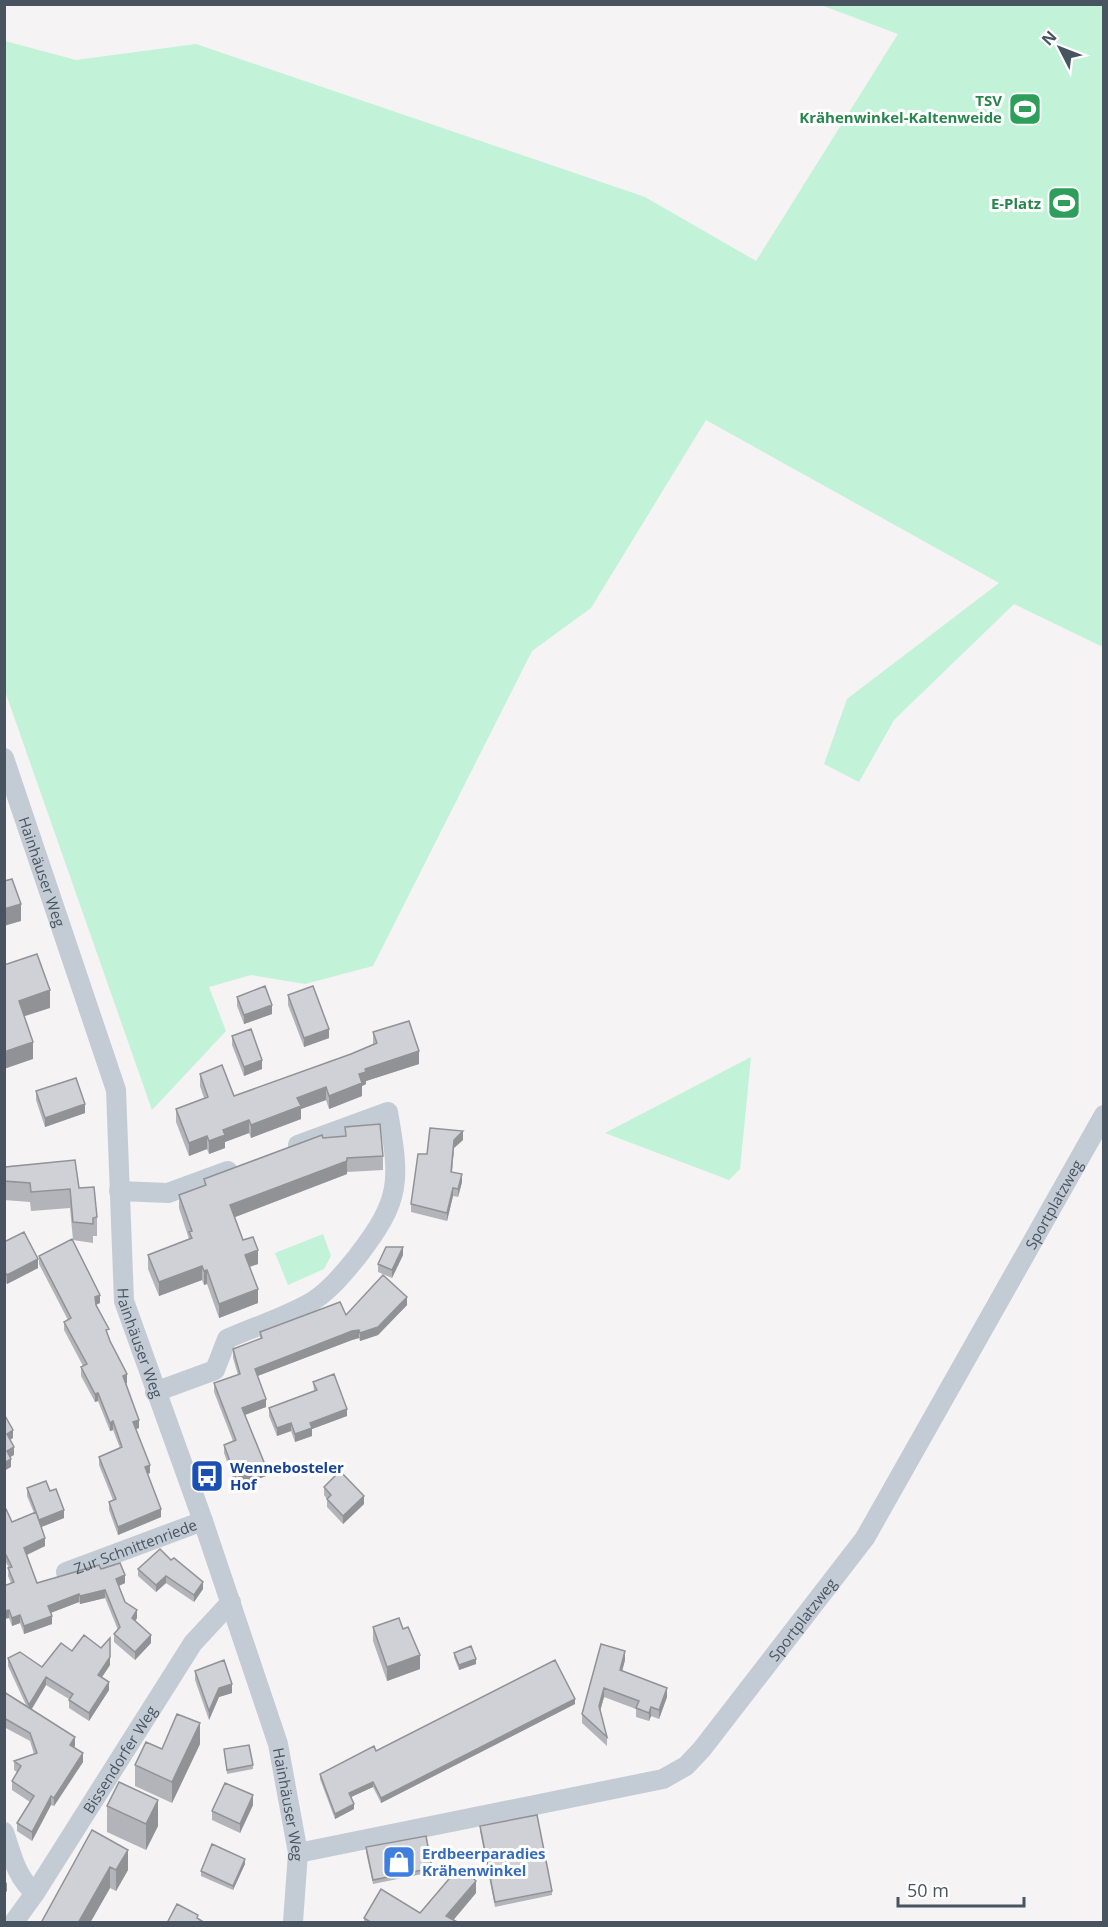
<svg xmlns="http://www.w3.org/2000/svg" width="1108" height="1927" viewBox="0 0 1108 1927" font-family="'Open Sans',sans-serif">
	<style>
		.green { fill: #c2f2d8 }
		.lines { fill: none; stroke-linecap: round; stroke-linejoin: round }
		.minor { stroke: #c3ccd4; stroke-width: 20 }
		.wall { fill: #b2b4b9 }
		.shaded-wall { fill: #919296 }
		.building { fill: #cfd1d7; stroke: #919296; stroke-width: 1.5 }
		.labels { text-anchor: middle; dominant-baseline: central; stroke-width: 6; stroke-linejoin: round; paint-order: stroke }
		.leisure-label { font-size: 15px; font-weight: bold; fill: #27864d; stroke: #fff; text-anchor: end }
		.street-label { font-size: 15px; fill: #495461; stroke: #fff }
		.transit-label { font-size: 15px; font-weight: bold; fill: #164399; stroke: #fff; text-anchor: start }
		.shop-label { font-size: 15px; font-weight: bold; fill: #366cbe; stroke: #fff; text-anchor: start }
	</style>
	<rect width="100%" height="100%" fill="#f5f3f3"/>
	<!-- green -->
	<path class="green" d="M821,5H1103V647L1014,604L894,720L859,782L824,764L847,699L999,583L706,420L591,608L532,651L373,966L305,984L251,975L209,987L226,1031L152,1110L5,691V41L76,60L196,44L645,197L756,261L898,34Z
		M751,1057L740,1169L729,1180L605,1133Z
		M323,1234L331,1256L324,1269L288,1285L275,1253Z"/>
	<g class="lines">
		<!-- minor -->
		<g class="minor">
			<path id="s1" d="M4,758L116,1090L124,1301L203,1521L278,1744L298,1853L293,1922"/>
			<path d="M119,1191L168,1193L228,1171"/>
			<path d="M155,1392L215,1370L227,1339C254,1327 283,1318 308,1304C327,1294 344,1273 357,1257C402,1199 400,1181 388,1112L298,1145"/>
			<path id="s2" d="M66,1572L203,1521"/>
			<path d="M4,1832C12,1855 16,1877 35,1893"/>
			<path id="s3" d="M298,1853L663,1779L686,1766L702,1749L865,1538L1104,1115"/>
			<path id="s4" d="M14,1922L35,1893L193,1643L231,1602"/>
		</g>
	</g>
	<!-- wall -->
	<path class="wall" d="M288,995L329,1038L304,1047L288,1005Z
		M237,997L272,1014L244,1024L237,1006Z
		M373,1032L419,1064L366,1081V1084L362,1086V1096L329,1109L326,1100L301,1109V1119L251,1138L249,1133L225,1142V1148L209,1154L207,1149L189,1156L176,1122V1109L204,1098L200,1086V1074L234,1096L351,1054L373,1044Z
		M232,1036L262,1069L244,1076L232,1045Z
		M36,1091L85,1113L45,1127L36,1100Z
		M323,1138L383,1156V1170L347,1172V1174L235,1217L243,1240L258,1264L250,1267L258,1303L219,1318L207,1284L204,1285L202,1280L159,1296L148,1269V1255L189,1239L179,1208V1195L204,1186V1179Z
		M463,1140L454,1148L452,1173L462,1182L458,1197L453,1196L447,1221L411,1212V1204L427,1154Z
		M5,1167L79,1188L97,1217V1236H93V1243L73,1240L70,1208L31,1211L30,1202L4,1200Z
		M4,1242L38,1268L7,1284L4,1280Z
		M403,1255L392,1278L378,1272V1264Z
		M39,1256L100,1303L96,1305L127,1383H126L139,1428L136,1429L150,1473L147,1474L161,1517L118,1535L109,1510V1502L113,1500L99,1465V1457L120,1448L113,1430L110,1431L98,1401L95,1402L81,1376V1367L83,1366L64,1330V1322L68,1320L39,1264Z
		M407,1305L378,1335L360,1341L359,1338L352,1340L257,1376L266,1407L245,1415L266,1476L236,1487L224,1453V1445L233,1441L214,1392V1383L238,1375L233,1358V1349L260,1339V1332L346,1315Z
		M313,1382L347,1416L312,1429V1436L295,1442L291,1431L277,1436L269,1416V1408L314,1391Z
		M324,1487L364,1504L343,1524L327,1507V1499L324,1495Z
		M27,1488L50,1491L64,1518L41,1527L45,1546L27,1555L37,1583L101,1569L125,1583L119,1586L125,1602L137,1618L135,1621L151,1643L135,1660L114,1642V1634L118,1630L105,1598L80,1604L79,1602L50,1613L52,1624L24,1634L20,1623L12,1626L9,1618L4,1619L11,1583L8,1576L9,1568L4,1559V1509L12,1522L34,1513L27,1496Z
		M171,1560L203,1589L194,1602L166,1583L156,1592L138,1576V1569Z
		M373,1627L420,1669L387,1681L373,1641Z
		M101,1648L110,1665L102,1677L109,1690L89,1721L69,1708V1699L46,1685L32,1709L75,1746L74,1747L83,1762L54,1806L51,1805L32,1841L17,1831V1823L30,1802L12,1790V1781L17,1772L14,1770V1761L34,1754L30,1741L4,1727V1692L26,1705L8,1666V1658L42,1667L72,1651Z
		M454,1653L476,1664L459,1670L454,1657Z
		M625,1660L622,1671L667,1697L659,1719L651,1716L649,1721L636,1717V1709L604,1697L600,1711L607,1737V1746L582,1723V1714Z
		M195,1671L232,1693L219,1697L209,1720L195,1680Z
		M575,1704L381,1803L373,1787L351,1797L354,1809L335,1819L320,1779V1774L376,1751Z
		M200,1744L172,1803L135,1786V1765L162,1749Z
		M224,1749L253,1765V1769L227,1774Z
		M253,1805L240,1833L212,1820V1811Z
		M107,1806L158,1826L146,1850L107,1832Z
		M480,1826L552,1891V1895L495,1907L480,1831Z
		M92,1830L128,1870L116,1891L110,1888L90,1923H41Z
		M366,1847L432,1868V1872L373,1884L366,1852Z
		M245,1864L233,1890L201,1876V1871Z
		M476,1893L453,1920L459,1923H364V1918L420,1913Z"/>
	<!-- shaded-wall -->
	<path class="shaded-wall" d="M21,904V921L4,926V909Z
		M50,990V1008L19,1018V1001Z
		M272,1005V1014L244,1024V1015Z
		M329,1029V1038L304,1047V1038Z
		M33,1042V1059L4,1069V1052Z
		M419,1051V1064L366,1081V1084L362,1086V1096L329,1109V1096L365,1069Z
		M262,1060V1069L244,1076V1067Z
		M326,1087V1100L301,1109V1119L251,1138V1125L297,1098Z
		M85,1104V1113L45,1127V1118Z
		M249,1120V1133L225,1142V1148L209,1154V1141L223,1130Z
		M463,1131V1140L454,1148L451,1181L454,1140Z
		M207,1136V1149L189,1156V1143Z
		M347,1161V1174L230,1219V1205Z
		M462,1174V1182L458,1197V1189Z
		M453,1188V1196L447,1221V1213Z
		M403,1247V1255L392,1278V1270Z
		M258,1250V1264L245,1268V1255Z
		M38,1259V1268L7,1284V1275Z
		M202,1266V1280L159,1296V1282Z
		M207,1270V1284L204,1285V1271Z
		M258,1289V1303L219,1318V1304Z
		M100,1295V1303L95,1305V1297Z
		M407,1297V1305L378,1335L360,1341V1333Z
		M359,1330V1338L352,1340L255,1377V1369L352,1331Z
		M127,1374V1383L123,1385V1376Z
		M98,1393V1401L95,1402V1394Z
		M266,1399V1407L242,1416V1408Z
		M347,1409V1416L312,1429V1436L295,1442V1434L310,1423Z
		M139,1420V1428L133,1430V1422Z
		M113,1421V1430L110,1431V1423Z
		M291,1423V1431L277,1436V1428Z
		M13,1430V1438L7,1442V1434Z
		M14,1447V1455L7,1459V1451Z
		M11,1459V1467L4,1471V1463Z
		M150,1465V1473L145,1475V1467Z
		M266,1467V1476L236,1487V1478Z
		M364,1496V1504L343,1524V1516Z
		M161,1509V1517L118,1535V1527Z
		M64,1510V1518L39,1528V1520Z
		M45,1538V1546L24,1556V1548Z
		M125,1575V1583L116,1587V1579Z
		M166,1576V1583L156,1592V1585Z
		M203,1582V1589L194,1602V1595Z
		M105,1590V1598L80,1604V1596Z
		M79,1594V1602L48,1614V1606Z
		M9,1610V1618L4,1619V1611Z
		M137,1610V1618L132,1626V1618Z
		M20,1615V1623L12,1626V1618Z
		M52,1616V1624L24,1634V1626Z
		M151,1635V1643L135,1660V1652Z
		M625,1651V1660L620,1679V1670Z
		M420,1655V1669L387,1681V1667Z
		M110,1657V1665L98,1683V1675Z
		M476,1659V1664L459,1670V1665Z
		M46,1677V1685L29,1713V1705Z
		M109,1682V1690L89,1721V1713Z
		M232,1684V1693L219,1697L209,1720V1711L219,1688Z
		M604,1688V1697L599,1715V1706Z
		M667,1688V1697L659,1719V1710Z
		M575,1699V1704L381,1803V1798Z
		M651,1707V1716L649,1721V1713Z
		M200,1723V1744L172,1803V1782Z
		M75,1737V1746L70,1753V1745Z
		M83,1753V1762L54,1806V1798Z
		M373,1782V1787L349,1798V1793Z
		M253,1795V1805L240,1833V1824Z
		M51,1796V1805L32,1841V1832Z
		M158,1800V1826L146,1850V1824Z
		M354,1804V1809L335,1819V1814Z
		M128,1850V1870L116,1891V1870Z
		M245,1859V1864L233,1890V1886Z
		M110,1867V1888L90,1923H78Z
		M476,1881V1893L451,1923L446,1916Z
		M7,1882V1891L4,1895V1886Z"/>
	<!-- building -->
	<path class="building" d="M12,879L21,904L4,909V881Z
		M37,954L50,990L19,1001L33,1042L4,1052V965Z
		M265,986L272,1005L244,1015L237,997Z
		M313,986L329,1029L304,1038L288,995Z
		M409,1021L419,1051L365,1069L366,1072L359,1074L362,1083L329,1096L326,1087L297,1098L301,1106L251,1125L249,1120L223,1130L225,1135L209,1141L207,1136L189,1143L176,1109L208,1097L200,1074L222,1065L234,1096L351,1054L377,1043L373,1032Z
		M251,1029L262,1060L244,1067L232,1036Z
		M76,1078L85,1104L45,1118L36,1091Z
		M380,1124L383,1156L347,1158V1161L230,1205L243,1240L253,1237L258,1250L245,1255L258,1289L219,1304L207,1270L204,1271L202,1266L159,1282L148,1255L192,1238L189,1232L192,1231L179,1195L206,1185L204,1179L322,1135L323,1138L346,1136L345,1127Z
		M430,1128L463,1131L454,1140L451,1172L462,1174L458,1189L453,1188L447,1213L411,1204L418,1154H427Z
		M75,1160L79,1188L94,1187L97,1217L93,1218V1224L73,1222L70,1189L31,1192L30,1183L4,1181L5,1167Z
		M24,1232L38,1259L7,1275L4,1271V1242Z
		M72,1239L100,1295L95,1297L96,1305L109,1329L106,1330L110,1341L127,1374L123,1376L139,1420L133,1422L150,1465L145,1467L161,1509L118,1527L109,1502L116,1499L99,1457L122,1447L113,1421L110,1423L98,1393L95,1394L81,1367L87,1364L64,1322L71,1318L39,1256Z
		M386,1247H403L392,1270L378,1264Z
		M383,1275L407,1297L378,1327L360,1333L359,1330L352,1331L255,1369L266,1399L242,1408L266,1467L236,1478L224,1445L236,1440L214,1383L240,1374L233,1349L262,1338L260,1332L340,1302L346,1315Z
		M334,1374L347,1409L310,1423L312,1428L295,1434L291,1423L277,1428L269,1408L317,1390L313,1382Z
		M4,1414L13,1430L7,1434L14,1447L7,1451L11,1459L4,1463Z
		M340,1471L364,1496L343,1516L327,1499L331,1495L324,1487Z
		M46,1481L50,1491L56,1489L64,1510L39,1520L27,1488Z
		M4,1509H6L12,1522L36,1512L45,1538L24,1548L37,1583L99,1565L101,1569L120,1563L125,1575L116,1579L125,1602L137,1610L132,1618L151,1635L135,1652L114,1634L120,1627L105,1590L80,1596L79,1594L48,1606L52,1616L24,1626L20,1615L12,1618L9,1610L4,1611V1586L14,1582L8,1568L12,1567L4,1551Z
		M160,1549L171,1560L174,1558L203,1582L194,1595L166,1576L156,1585L138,1569Z
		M399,1618L403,1629L408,1627L420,1655L387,1667L373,1627Z
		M84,1635L101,1648L110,1638V1657L98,1675L109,1682L89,1713L69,1700L73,1694L46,1677L29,1705L8,1658L20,1652L42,1667L61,1643L72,1651Z
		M601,1644L625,1651L620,1670L667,1688L659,1710L651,1707L649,1713L636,1708L639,1701L604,1688L599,1706L607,1737L582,1714Z
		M471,1646L476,1659L459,1665L454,1653Z
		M224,1660L232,1684L219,1688L209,1711L195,1671Z
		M555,1660L575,1699L381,1798L373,1782L349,1793L354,1804L335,1814L320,1774L374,1746L376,1751Z
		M4,1692L75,1737L70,1745L83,1753L54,1798L51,1796L32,1832L17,1823L34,1796L12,1781L21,1766L14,1761L37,1753L30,1733L4,1718Z
		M177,1714L200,1723L172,1782L135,1765L146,1742L162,1749Z
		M249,1745L253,1765L227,1770L224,1749Z
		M119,1782L158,1800L146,1824L107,1806Z
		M225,1783L253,1795L240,1824L212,1811Z
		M537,1815L552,1891L495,1902L480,1826Z
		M92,1830L128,1850L116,1870L110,1867L78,1923H41Z
		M426,1836L432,1868L373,1880L366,1847Z
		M212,1844L245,1859L233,1886L201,1871Z
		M460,1866L476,1881L446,1916L459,1923H372L364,1918L381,1889L420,1913Z
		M177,1904L198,1915L197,1918L205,1923H167Z"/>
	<!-- icons -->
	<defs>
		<g id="stadium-square" transform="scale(1.725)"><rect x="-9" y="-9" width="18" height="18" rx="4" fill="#2e9e5b" stroke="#fff"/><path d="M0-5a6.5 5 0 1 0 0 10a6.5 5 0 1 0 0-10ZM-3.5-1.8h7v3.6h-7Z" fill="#fff"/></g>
		<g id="bus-square" transform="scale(1.725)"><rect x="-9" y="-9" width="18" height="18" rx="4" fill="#1a4fb4" stroke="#fff"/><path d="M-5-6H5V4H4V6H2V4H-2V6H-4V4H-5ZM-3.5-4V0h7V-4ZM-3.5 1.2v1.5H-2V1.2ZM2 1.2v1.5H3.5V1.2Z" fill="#fff"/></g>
		<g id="shop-square" transform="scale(1.725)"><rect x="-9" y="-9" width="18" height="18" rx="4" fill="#3f7fe0" stroke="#fff"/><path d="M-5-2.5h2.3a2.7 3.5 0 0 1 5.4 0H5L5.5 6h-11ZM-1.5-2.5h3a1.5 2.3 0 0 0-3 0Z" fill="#fff"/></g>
	</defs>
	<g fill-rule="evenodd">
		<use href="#stadium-square" x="1025" y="109"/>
		<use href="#stadium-square" x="1064" y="203"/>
		<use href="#bus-square" x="207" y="1476"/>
		<use href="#shop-square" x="399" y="1862"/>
	</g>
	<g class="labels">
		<!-- leisure labels -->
		<g class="leisure-label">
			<text x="1002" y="100">TSV<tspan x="1002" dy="17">Krähenwinkel-Kaltenweide</tspan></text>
			<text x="1041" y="203">E-Platz</text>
		</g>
		<!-- street labels -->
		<g class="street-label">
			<text stroke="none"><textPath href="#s1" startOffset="120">Hainhäuser Weg</textPath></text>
			<text stroke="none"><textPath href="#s3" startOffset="1072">Sportplatzweg</textPath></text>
			<text stroke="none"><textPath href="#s1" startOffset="606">Hainhäuser Weg</textPath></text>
			<text stroke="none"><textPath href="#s2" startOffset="74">Zur Schnittenriede</textPath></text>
			<text stroke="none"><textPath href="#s3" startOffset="586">Sportplatzweg</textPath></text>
			<text stroke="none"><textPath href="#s4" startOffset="194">Bissendorfer Weg</textPath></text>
			<text stroke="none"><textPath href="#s1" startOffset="1092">Hainhäuser Weg</textPath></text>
		</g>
		<!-- transit labels -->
		<g class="transit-label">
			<text x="230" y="1467">Wennebosteler<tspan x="230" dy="17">Hof</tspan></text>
		</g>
		<!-- shop labels -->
		<g class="shop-label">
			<text x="422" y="1853">Erdbeerparadies<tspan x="422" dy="17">Krähenwinkel</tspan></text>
		</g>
	</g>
	<!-- border -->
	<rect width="1108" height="1927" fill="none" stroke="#495461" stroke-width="12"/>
	<!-- north arrow -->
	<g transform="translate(1060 48) rotate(312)" stroke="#ffffff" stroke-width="4.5" paint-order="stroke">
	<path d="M0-4.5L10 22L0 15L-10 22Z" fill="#495461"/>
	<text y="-9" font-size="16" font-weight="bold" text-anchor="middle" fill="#495461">N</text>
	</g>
	<!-- scale -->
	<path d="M898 1897v9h126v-9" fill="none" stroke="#495461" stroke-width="3"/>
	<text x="907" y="1897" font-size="18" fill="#495461" stroke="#ffffff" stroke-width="4.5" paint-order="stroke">50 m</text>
</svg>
